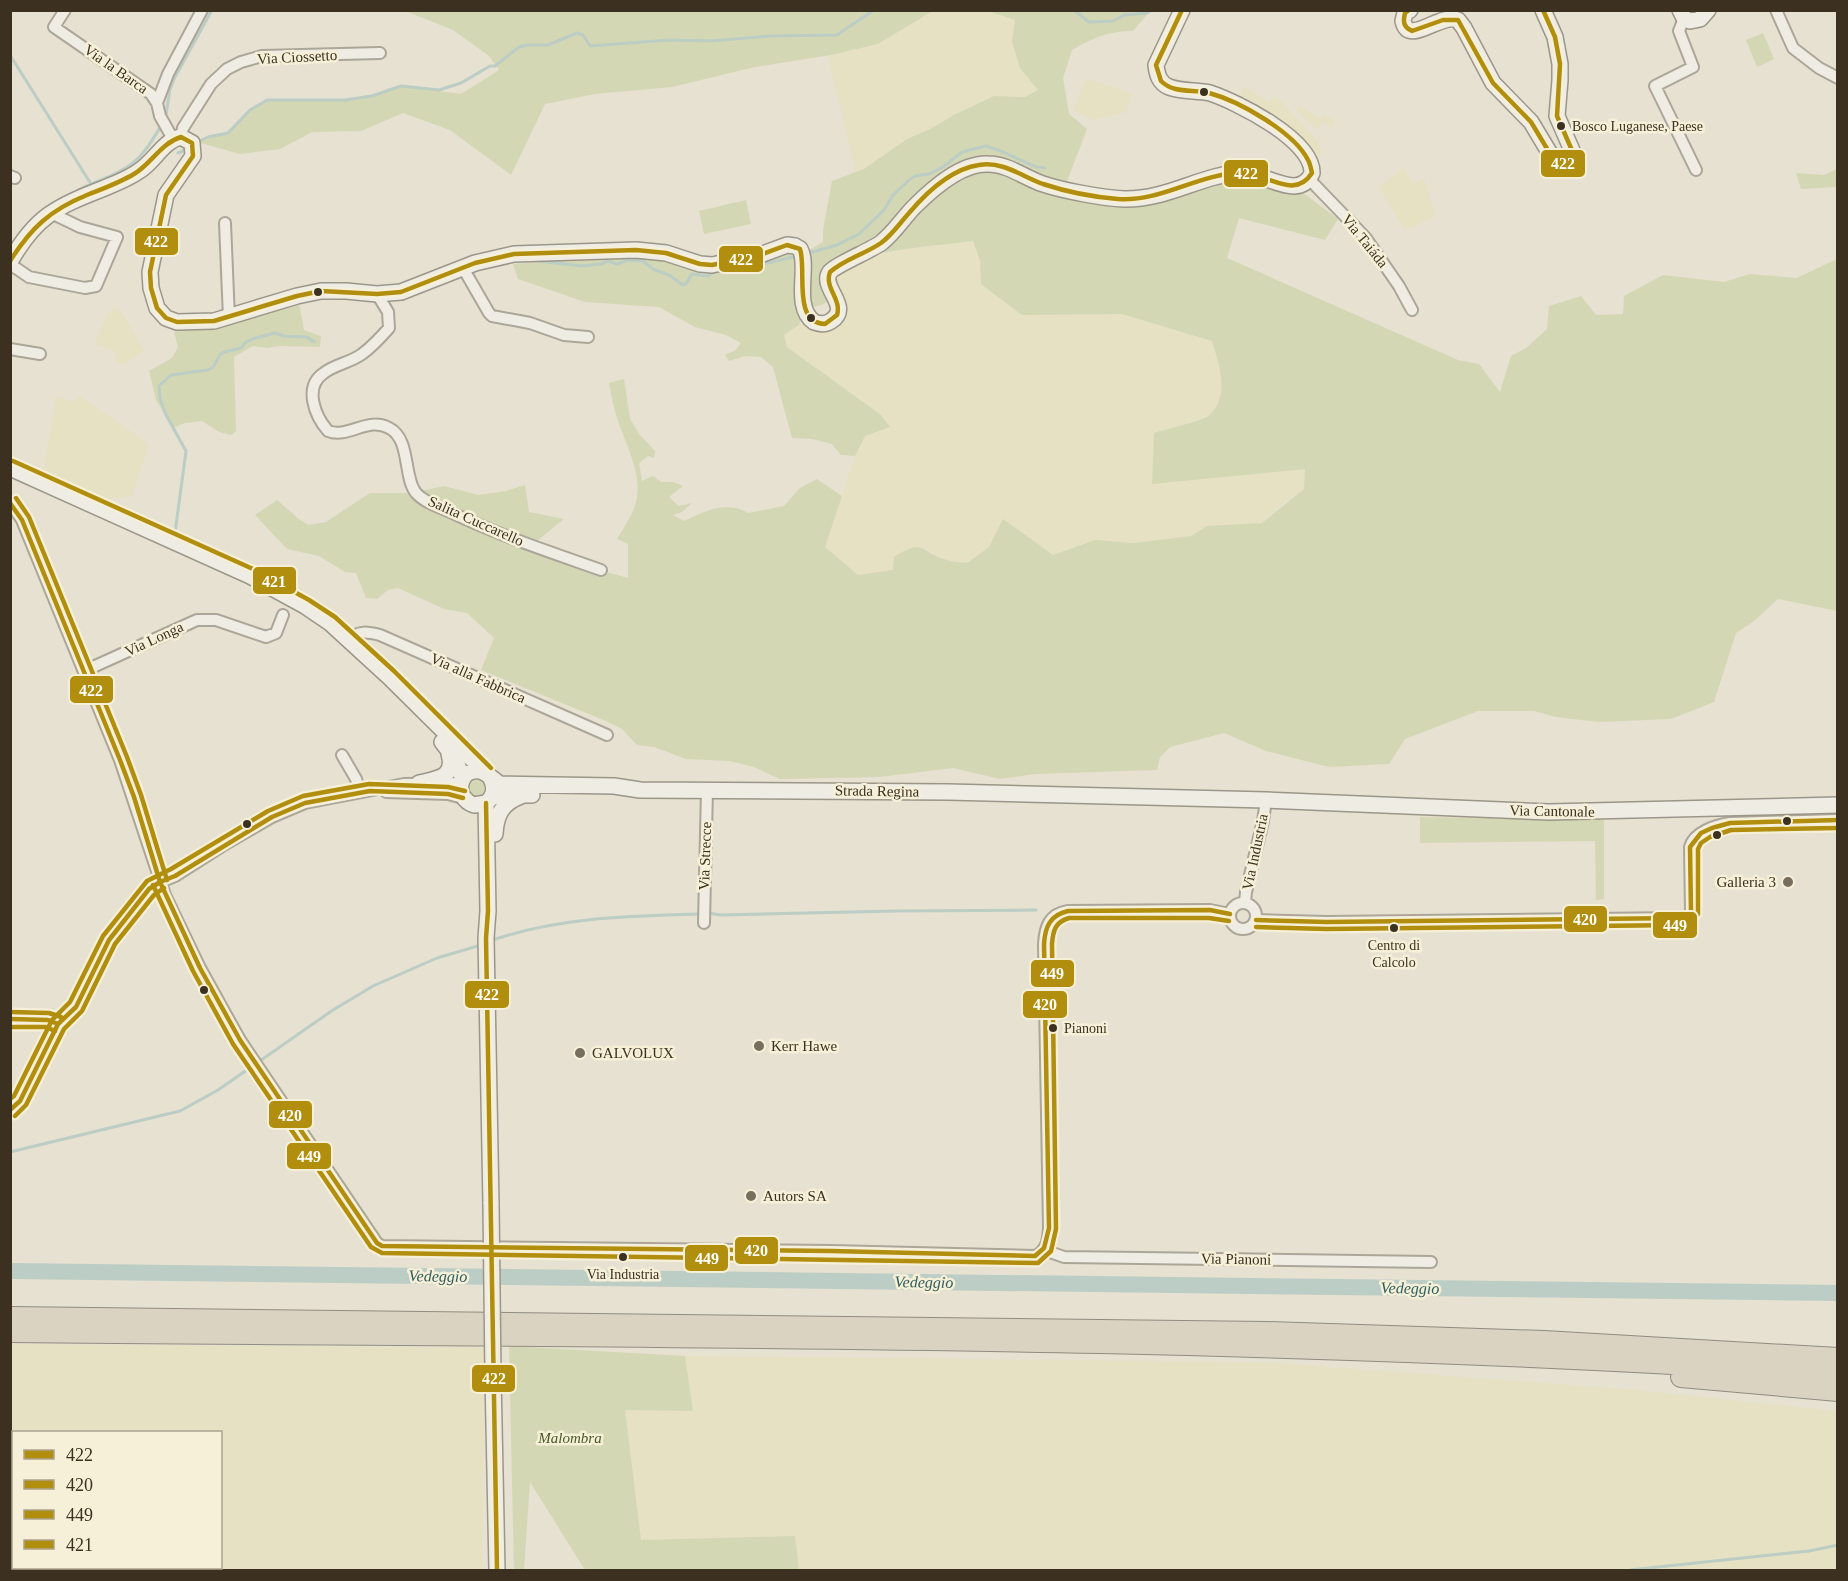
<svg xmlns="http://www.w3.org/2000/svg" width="1848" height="1581" viewBox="0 0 1848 1581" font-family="'Times New Roman',serif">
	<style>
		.farmland { fill: #e5e1c2; fill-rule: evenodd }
		.green { fill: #d4d7b3 }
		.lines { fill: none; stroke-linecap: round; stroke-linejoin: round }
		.stream { stroke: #bbcdc4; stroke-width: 3 }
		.river { stroke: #bbcdc4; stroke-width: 16 }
		.street-casing { stroke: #aca699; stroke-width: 14 }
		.secondary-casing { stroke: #9c9689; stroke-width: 18 }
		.highway-casing { stroke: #918c80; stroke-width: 22 }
		.street { stroke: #eeece3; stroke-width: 10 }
		.secondary { stroke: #eeece3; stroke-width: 15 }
		.highway { stroke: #dad3c2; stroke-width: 20 }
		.secondary-bridge-casing { stroke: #9c9689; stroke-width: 18; stroke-linecap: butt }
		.secondary-bridge { stroke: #eeece3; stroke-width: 15 }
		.bus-1-casing { stroke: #f7f0d8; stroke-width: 9 }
		.bus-2-casing { stroke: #f7f0d8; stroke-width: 9 }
		.bus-3-casing { stroke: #f7f0d8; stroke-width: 9 }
		.bus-4-casing { stroke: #f7f0d8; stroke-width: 9 }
		.bus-1 { stroke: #b18e0d; stroke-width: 4.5 }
		.bus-2 { stroke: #b18e0d; stroke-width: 4.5 }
		.bus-3 { stroke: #b18e0d; stroke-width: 4.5 }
		.bus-4 { stroke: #b18e0d; stroke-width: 4.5 }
		.bus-dot { fill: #3c3020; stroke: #f7f0d8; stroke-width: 2 }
		.poi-dot { fill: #786e5e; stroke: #f7f0d8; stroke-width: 2 }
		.labels { text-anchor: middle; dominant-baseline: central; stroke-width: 5; stroke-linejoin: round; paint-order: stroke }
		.bus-label { font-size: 14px; fill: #3c3020; stroke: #f7f0d8; text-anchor: start }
		.street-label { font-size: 15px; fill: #3c3020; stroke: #f7f0d8 }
		.poi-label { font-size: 15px; fill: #3c3020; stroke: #f7f0d8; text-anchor: start }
		.park-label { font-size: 15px; font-style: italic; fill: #495926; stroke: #f7f0d8 }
		.water-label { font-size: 16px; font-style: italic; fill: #2f5c5c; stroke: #f7f0d8 }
		.line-badge { stroke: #f7f0d8; stroke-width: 2 }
		.badge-label { font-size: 16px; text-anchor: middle; font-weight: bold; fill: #fff }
	</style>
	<rect width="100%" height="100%" fill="#e6e1d1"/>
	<!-- farmland -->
	<path class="farmland" d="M988,11L1016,19L1012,42L1020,68L1038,89L1025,97L994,96L956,114L930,129L907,139L864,169L856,172L828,56L878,44L931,12Z
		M1086,78L1132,94L1126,112L1093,120L1073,110Z
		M1243,86L1269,102L1274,96L1278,98L1317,140L1321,149V155L1317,160L1311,164L1237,104Z
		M1298,106L1321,118L1324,114L1334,121L1331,128L1322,122L1317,130L1296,110Z
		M1404,167L1413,184L1424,179L1436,216L1404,230L1379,187Z
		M973,241L980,260L981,284L1022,315L1122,314L1213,341L1223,378L1218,402L1207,417L1154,433L1152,483L1305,469L1304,489L1282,504L1262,523L1207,526L1191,536L1134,543L1095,540L1052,555L1003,520L989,547L967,563L946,560L921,547L908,548L893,570L858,575L825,547L855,456L865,435L890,427L881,415L787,347L784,335L799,325L805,309L807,314L832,320L828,282L849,261L908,249Z
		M118,307L145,351L126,363L116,364L115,351L95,344L107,314Z
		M79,395L149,444L132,496L103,500L43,475L56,396L73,402Z
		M11,1344L485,1348L482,1570H11ZM14,1432H220V1568H14Z
		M685,1356L1264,1362L1624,1389L1837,1411V1570H799L795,1536L641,1540L625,1410L692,1411Z"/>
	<!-- green -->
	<path class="green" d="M405,11H961L931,12L878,44L831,55L755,67L672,87L595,94L545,104L511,175L450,130L403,113L361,131L312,132L280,149L240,154L197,142L208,137L228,133L250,110L267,100H345L372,96L401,86L461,94L499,70L489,56L453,30Z
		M988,11H1150L1133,31C1109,31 1092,38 1072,50L1063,78L1069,114L1087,129L1064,189L1120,199L1225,176L1295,187L1338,219L1325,240L1239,218L1227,258L1458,360L1479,364L1500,392L1511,356L1526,348L1547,329L1549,306L1581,296L1596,315L1623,314L1624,296L1663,275L1724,282L1750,274L1797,278L1837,259V611L1778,599L1754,621L1736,633L1714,702L1671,719L1598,722L1556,717L1534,711H1478L1405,739L1389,764L1329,767L1266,751L1224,733L1170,747L1160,757L1157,770L1035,774L1000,779L953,768L880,777L780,779L754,767L730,761L686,759L654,747L637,745L622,729L606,721L481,670L494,638L467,613L444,609L398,588L388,590L377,599L366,598L356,573L345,572L319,556L287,549L255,515L277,500L300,520L309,525L326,522L370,493H412L444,486L478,495L506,491L525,485L529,512L564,519L532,545L588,567L628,578V544L617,539C624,527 635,512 637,497C641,469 624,441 616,415C613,405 611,394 609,383L624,379L630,419L640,435L655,451L654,458L648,456L639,463L642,481L653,476L661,482H673L683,486L669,497L679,506L692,503L682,512L673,515L684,521C706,511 725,500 748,513L784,506L800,488L817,479L842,496L825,547L858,575L893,570L894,557C925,537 920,553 947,560C953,562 960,562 967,563L989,547L1003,519L1053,555L1095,540L1134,543L1191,536L1207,526L1262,523L1304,489L1305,469L1152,484L1154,433C1165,429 1200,422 1208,416C1231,397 1219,364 1212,341L1122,314L1022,315L981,284L980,260L973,241C926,247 875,249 832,269L835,297L822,305L805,309L799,325L784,335L787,347L881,415L890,427L865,436L855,456L841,455L832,444L812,439L792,438L773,367L761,357L745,356L729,361L725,355L736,350L741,343L726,335L695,327L659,307L585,302L518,279L513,264L623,256L680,261L702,275L749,264L761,267L777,249L803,254L823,242V230L832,181L864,169L907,139L930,129L956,114L994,96L1025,97L1038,90L1020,68L1012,42L1015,20Z
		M1763,33L1774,59L1757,67L1746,40Z
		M1837,169V187H1836L1801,189L1796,173L1824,175Z
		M746,200L751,224L704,234L699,211Z
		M299,303L304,330L321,336L320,347L280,346L267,348L253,346L234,357L236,431L231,435L219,432L202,421L185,423L173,428L156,400L149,371L172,358L178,347L174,332Z
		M469 789a9 9 0 1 1 18 0a9 9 0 1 1-18 0Z
		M1420,817L1604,820V899L1596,900L1595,841L1420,843Z
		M509,1346L685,1356L693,1411L625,1410L641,1540L795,1536L799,1570H585L530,1482L524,1570H514Z"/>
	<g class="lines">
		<!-- stream -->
		<path class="stream" d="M1074,10L1089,22L1113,21L1124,15L1147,13L1152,10
			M10,55L91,184
			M165,121L170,89L175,77L212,10
			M197,142L208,137L228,133L250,110L267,100H345L372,96L401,86L439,90L461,83L490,66H495L519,47L528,45H548L577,33L583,35L590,46L669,40L711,41L771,36L837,35L874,10
			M178,153L185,150
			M78,190C96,181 117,176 133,163C145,153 153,139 161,126
			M809,253L837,245L859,234L884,210L893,195L909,180L915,176L929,174L943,167L962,152L986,146L1001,151L1036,167L1045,168
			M539,261L581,266L601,264L608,261L617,264L628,260L643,261L653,269L669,275L683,285L686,284L692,274L708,276L715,271
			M751,263L759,265L793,257
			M175,533L186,451L166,415L160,398L159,386L171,375L208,370L213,367L220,355L224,352L241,348L246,342L256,338L275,333L284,336L307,337L314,342
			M708,913L721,915L896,911L1036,910
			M490,941C558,917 629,916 700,914
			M10,1152L180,1111L218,1090L333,1010L373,986L437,958L481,945
			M10,1502H14
			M1630,1570L1809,1551L1838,1545"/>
		<!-- river -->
		<path class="river" d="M10,1271L1838,1293"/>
		<!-- street casing -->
		<g class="street-casing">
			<path id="street" d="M65,10L54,27L151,94L157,103L160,116L173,139
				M1776,10L1793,48L1819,68L1838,78
				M1684,18L1679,31L1693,67L1655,86L1696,170
				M157,103L168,74L202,10
				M181,137L183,128L211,84L227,69L241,62L262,56L380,53
				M10,176L15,178
				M1309,179L1365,237L1399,286L1412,310
				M225,223L229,318
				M10,264L29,277L85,288L96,286L117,237L80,227L51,213
				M463,268L489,313L492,316L530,323L564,335L588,337
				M377,294L388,312L389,328C381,337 372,347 362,354C350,363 335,364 324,373C303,387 315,416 328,431C348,439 368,416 389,428C411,439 403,477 416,493C424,502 438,507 448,511C498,535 550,552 601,570
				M10,349L40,354
				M10,502L22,520L120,760L165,895L200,968L240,1040L377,1243L382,1246L831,1251L1035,1256C1047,1251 1048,1240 1049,1228L1044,944C1045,927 1049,914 1068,911L1210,910L1230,914
				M349,640C358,630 368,632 380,635L607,735
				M84,671L197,620H216L266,637L276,633L283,615
				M342,755L356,779L360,792
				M386,792L448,794L463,798
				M160,882L175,876L222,846L272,817L305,803L404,784L461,783
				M1230 916a13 13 0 1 1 26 0a13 13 0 1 1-26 0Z
				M1245,903L1246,892L1263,821L1266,800
				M1256,920L1327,922L1682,918L1688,916L1691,912L1690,847C1694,832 1716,825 1730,823L1838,820
				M704,923L707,789
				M1044,1250L1064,1257L1431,1262"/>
		</g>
		<!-- secondary casing -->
		<g class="secondary-casing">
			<path id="secondary" d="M1410,10L1405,13L1403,21C1409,47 1440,12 1458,20L1464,28L1493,83L1531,122L1555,162C1563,166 1570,163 1574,155L1557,116L1560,80V64L1555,37L1543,10
				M1680,10L1684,18L1690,21L1700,19L1708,10
				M10,262C35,217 56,207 102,189C114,184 128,179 139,171C154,162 164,140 181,137L192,143L193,156L166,195L150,272L151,288L157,308L166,318L177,322L214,321L297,296L321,291H346L377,294L401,292L475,263L514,254L636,250L666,253L700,264L712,265L760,255L787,245L795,246L800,249C810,267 792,306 814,322C820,324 825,325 831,321C853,307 819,287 830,272C834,266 871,250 881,243C895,232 903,218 915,206C933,188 961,163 988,164C1008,164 1025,178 1043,184C1064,191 1103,198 1124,199C1169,200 1203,173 1243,173C1265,173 1300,202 1312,173C1313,140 1237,102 1210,93C1197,90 1182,92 1169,87C1159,83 1157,74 1156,65L1182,10
				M10,468L250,576L305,606L330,623L389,677L486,773
				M442,742L455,759L463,779
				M490,777C496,787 495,796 486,803L474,805C453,798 458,768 480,771C488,773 493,780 500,784L614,786L640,790L948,792L1266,800L1549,812L1838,805
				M419,783C436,779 456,778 449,754
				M491,798L499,795H532
				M486,803L488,911L486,938L491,1204
				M495,834C496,815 502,803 521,796
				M493,1376L497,1570"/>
		</g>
		<!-- highway casing -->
		<g class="highway-casing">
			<path id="highway" d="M10,1317L1267,1332L1544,1341L1838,1358
				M10,1332C620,1338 1229,1333 1838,1374
				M1681,1377L1838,1391"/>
		</g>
		<!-- street -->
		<use href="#street" class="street"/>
		<!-- secondary -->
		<use href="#secondary" class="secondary"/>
		<!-- highway -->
		<use href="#highway" class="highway"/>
		<!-- secondary-bridge casing -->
		<g class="secondary-bridge-casing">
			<path id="secondary-bridge" d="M491,1204L493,1376"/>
		</g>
		<!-- secondary-bridge -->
		<use href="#secondary-bridge" class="secondary-bridge"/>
		<!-- bus-1 casing -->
		<g class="bus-1-casing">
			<path id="bus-1" d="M1409,10L1405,13C1403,21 1403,27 1412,31L1443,20H1458L1493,83L1531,122L1555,162C1563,165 1569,163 1574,155L1557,116L1560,64L1555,37L1543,10
				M10,261C31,228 50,210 87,195C102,189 119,183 134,174C151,164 161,143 181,137L192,143L193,156L166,195L150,272L151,288L157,308L166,318L177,322L214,321L297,296L321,291L377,294L401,292L475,263L514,254L636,250L666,253L700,264L712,265L760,255L787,245L800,249C807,270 792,323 825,324L837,315C842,299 824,288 830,272C845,259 865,254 881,243C892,235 900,223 909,213C926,193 951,169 979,165C1003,161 1021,176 1043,184C1067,192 1093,197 1118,199C1162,202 1199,173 1242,173C1267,173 1294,201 1312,173C1311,169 1310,163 1308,160C1294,132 1239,101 1209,93C1193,89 1174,94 1161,81L1156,65L1182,10
				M10,503L22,520L120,760L134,797L160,882
				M486,803L488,911L486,938L497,1570
				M160,882L175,876L272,817L305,803L370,791L448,794L463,798"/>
		</g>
		<!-- bus-2 casing -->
		<g class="bus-2-casing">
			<path id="bus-2" d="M160,882L200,968L240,1040L377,1243L382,1246L831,1251L1035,1256L1044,1248L1049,1228L1044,944C1045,927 1050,915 1068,911L1210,910L1230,914
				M1256,920L1327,922L1682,918L1688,916L1691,912L1690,847L1701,833L1712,828L1730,823L1838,820
				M10,1019L48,1020L58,1024
				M10,1110L20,1101L58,1024L76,1007L109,940L149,889L160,882"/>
		</g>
		<!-- bus-3 casing -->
		<g class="bus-3-casing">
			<path id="bus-3" d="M153,885L193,971L233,1044L371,1247L382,1253L1038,1263L1051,1251L1056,1229L1052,944C1053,931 1055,922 1069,918H1209L1229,921
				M1256,927L1327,929L1684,925L1692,922L1698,914V849L1701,843L1710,837L1731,830L1838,828
				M10,1027H46L55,1031
				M15,1116L26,1105L64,1029L82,1011L115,944L154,895L164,888"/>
		</g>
		<!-- bus-4 casing -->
		<g class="bus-4-casing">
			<path id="bus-4" d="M13,461L253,569L309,600L335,617L394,671L491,768
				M16,498L29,517L127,757L141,795L167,880
				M10,1012L49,1013L61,1017
				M10,1099L14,1096L52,1020L70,1002L103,936L147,881L171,869L268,811L303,796L369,784L448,787L465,791"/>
		</g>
		<!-- bus-1 -->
		<use href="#bus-1" class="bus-1"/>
		<!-- bus-2 -->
		<use href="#bus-2" class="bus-2"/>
		<!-- bus-3 -->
		<use href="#bus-3" class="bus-3"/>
		<!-- bus-4 -->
		<use href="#bus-4" class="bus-4"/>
	</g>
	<!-- markers -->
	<g class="bus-dot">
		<circle cx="1204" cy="92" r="5"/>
		<circle cx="1561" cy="126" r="5"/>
		<circle cx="318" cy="292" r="5"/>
		<circle cx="811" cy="318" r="5"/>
		<circle cx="1787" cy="821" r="5"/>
		<circle cx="247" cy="824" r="5"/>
		<circle cx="1717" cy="835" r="5"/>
		<circle cx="1394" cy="928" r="5"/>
		<circle cx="204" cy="990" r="5"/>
		<circle cx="1053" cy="1028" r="5"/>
		<circle cx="623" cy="1257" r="5"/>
	</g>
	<g class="poi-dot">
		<circle cx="1788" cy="882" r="6"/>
		<circle cx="759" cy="1046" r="6"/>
		<circle cx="580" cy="1053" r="6"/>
		<circle cx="751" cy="1196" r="6"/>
	</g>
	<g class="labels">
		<!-- bus labels -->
		<g class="bus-label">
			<text x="1572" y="126">Bosco Luganese, Paese</text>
			<text x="1394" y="945" text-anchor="middle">Centro di<tspan x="1394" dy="17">Calcolo</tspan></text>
			<text x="1064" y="1028">Pianoni</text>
			<text x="623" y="1274" text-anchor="middle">Via Industria</text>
		</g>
		<!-- street labels -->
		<g class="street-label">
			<text transform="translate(297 57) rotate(-3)">Via Ciossetto</text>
			<text transform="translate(116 69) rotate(35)">Via la Barca</text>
			<text transform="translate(1365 241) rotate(51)">Via Taiáda</text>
			<text transform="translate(476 521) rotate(24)">Salita Cuccarello</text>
			<text transform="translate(154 639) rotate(-25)">Via Longa</text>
			<text transform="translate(478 678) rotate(24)">Via alla Fabbrica</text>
			<text transform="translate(877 791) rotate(1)">Strada Regina</text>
			<text transform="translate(1552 811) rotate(1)">Via Cantonale</text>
			<text transform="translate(1255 852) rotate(-78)">Via Industria</text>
			<text transform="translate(705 856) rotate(-88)">Via Strecce</text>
			<text transform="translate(1236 1259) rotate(1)">Via Pianoni</text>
		</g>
		<!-- poi labels -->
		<g class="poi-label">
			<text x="1776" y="882" text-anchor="end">Galleria 3</text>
			<text x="771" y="1046">Kerr Hawe</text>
			<text x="592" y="1053">GALVOLUX</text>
			<text x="763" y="1196">Autors SA</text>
		</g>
		<!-- park labels -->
		<g class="park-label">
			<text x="570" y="1438">Malombra</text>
		</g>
		<!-- water labels -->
		<g class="water-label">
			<text transform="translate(438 1276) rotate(1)">Vedeggio</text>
			<text transform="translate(924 1282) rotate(1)">Vedeggio</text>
			<text transform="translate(1410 1288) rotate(1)">Vedeggio</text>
		</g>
	</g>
	<g class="line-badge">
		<rect x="1540" y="149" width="46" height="29" rx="6" fill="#b18e0d"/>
		<rect x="1223" y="159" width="46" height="29" rx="6" fill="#b18e0d"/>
		<rect x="134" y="227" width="45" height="29" rx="6" fill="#b18e0d"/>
		<rect x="718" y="245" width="46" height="28" rx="6" fill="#b18e0d"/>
		<rect x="252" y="566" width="45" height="29" rx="6" fill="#b18e0d"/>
		<rect x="69" y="675" width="45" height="29" rx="6" fill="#b18e0d"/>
		<rect x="1563" y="905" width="45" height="28" rx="6" fill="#b18e0d"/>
		<rect x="1652" y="911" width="46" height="28" rx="6" fill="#b18e0d"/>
		<rect x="1030" y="959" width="45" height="29" rx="6" fill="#b18e0d"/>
		<rect x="464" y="980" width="46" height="29" rx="6" fill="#b18e0d"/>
		<rect x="1022" y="990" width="46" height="29" rx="6" fill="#b18e0d"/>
		<rect x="268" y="1100" width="45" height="29" rx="6" fill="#b18e0d"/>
		<rect x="286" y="1142" width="46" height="28" rx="6" fill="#b18e0d"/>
		<rect x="734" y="1236" width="45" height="29" rx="6" fill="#b18e0d"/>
		<rect x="684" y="1244" width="45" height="28" rx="6" fill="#b18e0d"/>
		<rect x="471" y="1364" width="45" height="29" rx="6" fill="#b18e0d"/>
	</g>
	<g class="badge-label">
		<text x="1563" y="169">422</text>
		<text x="1246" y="179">422</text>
		<text x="156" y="247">422</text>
		<text x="741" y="265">422</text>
		<text x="274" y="587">421</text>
		<text x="91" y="696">422</text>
		<text x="1585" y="925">420</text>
		<text x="1675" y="931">449</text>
		<text x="1052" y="979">449</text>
		<text x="487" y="1000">422</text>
		<text x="1045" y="1010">420</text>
		<text x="290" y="1121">420</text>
		<text x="309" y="1162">449</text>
		<text x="756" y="1256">420</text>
		<text x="707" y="1264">449</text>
		<text x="494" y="1384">422</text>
	</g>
	<!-- border -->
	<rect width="1848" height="1581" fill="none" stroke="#3c3020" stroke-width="24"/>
	<!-- legend -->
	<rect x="12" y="1431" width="210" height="138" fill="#f7f0d8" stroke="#aca38e" stroke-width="1.5"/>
	<rect x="24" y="1450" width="30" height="9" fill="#b18e0d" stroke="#aca38e" stroke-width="1.5"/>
	<text x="66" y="1461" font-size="18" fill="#3c3020">422</text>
	<rect x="24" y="1480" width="30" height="9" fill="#b18e0d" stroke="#aca38e" stroke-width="1.5"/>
	<text x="66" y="1491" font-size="18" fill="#3c3020">420</text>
	<rect x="24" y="1510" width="30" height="9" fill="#b18e0d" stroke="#aca38e" stroke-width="1.5"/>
	<text x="66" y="1521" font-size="18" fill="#3c3020">449</text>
	<rect x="24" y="1540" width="30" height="9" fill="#b18e0d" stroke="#aca38e" stroke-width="1.5"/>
	<text x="66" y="1551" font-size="18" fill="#3c3020">421</text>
</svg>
